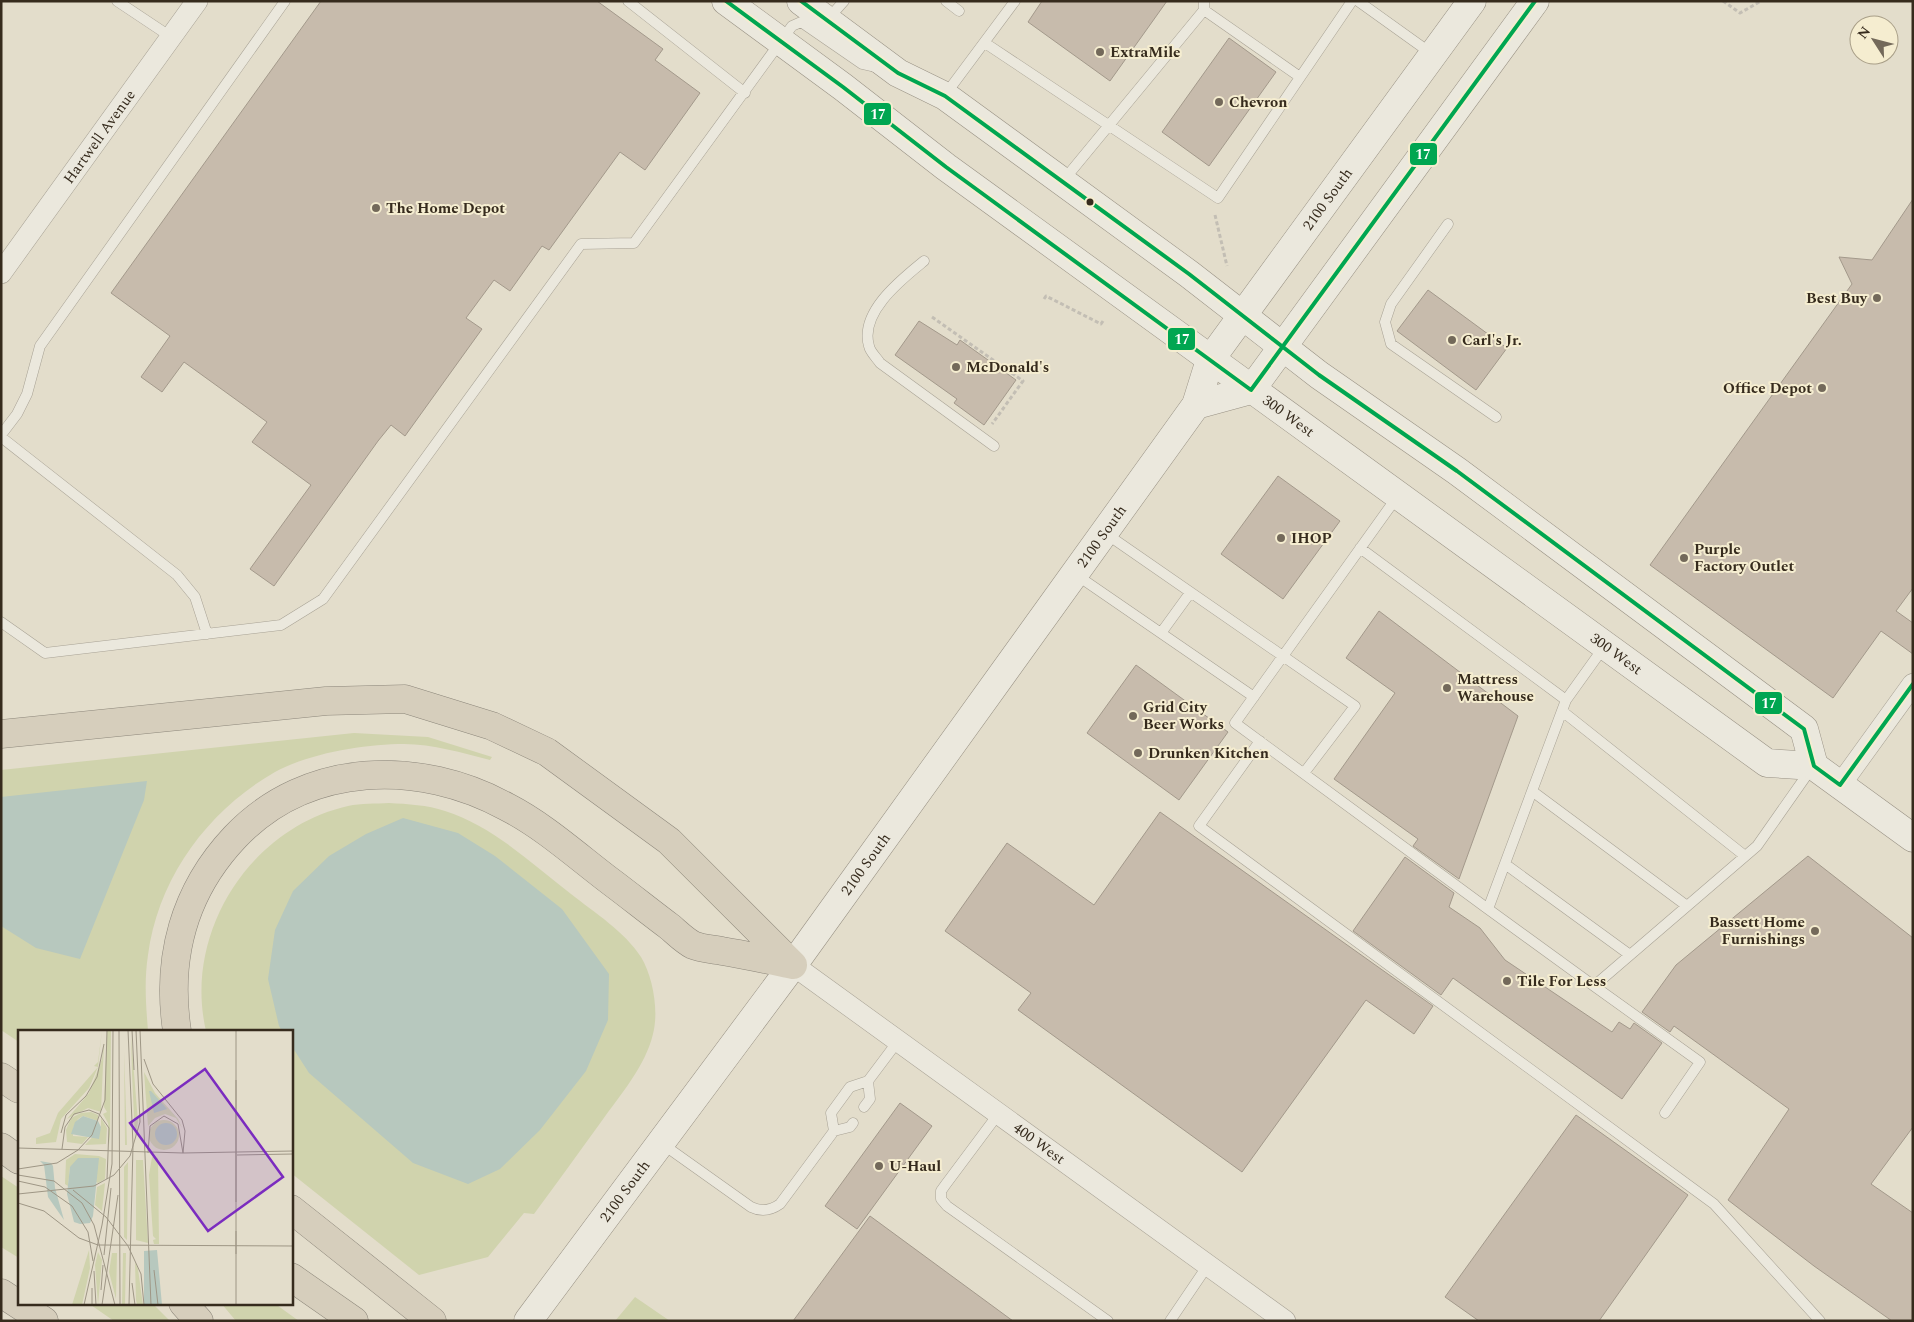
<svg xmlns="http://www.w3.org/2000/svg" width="1914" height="1322" viewBox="0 0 1914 1322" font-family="Spectral,serif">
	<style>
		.green { fill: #d0d3ad }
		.water { fill: #b7c8be }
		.building { fill: #c7bbac; stroke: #a3998b }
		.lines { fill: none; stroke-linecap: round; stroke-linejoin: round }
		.service-casing { stroke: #a8a295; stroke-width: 11 }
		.minor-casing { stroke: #a8a295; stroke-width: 22 }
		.secondary-casing { stroke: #989184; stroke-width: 29 }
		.motorway-casing { stroke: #8d877b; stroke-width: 29 }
		.path { stroke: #c3beb4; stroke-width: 3; stroke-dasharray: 4 2.5; stroke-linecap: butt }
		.service { stroke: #ebe8dd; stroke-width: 10 }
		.minor { stroke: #ebe8dd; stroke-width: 21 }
		.secondary { stroke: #ebe8dd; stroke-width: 28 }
		.motorway { stroke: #d6cebc; stroke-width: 28 }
		.bus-1-casing { stroke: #f5edd0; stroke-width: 8 }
		.bus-1 { stroke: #00a651; stroke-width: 4 }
		.poi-dot { fill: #73695a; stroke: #f5edd0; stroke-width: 2 }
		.bus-dot { fill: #362b1d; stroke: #f5edd0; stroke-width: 2 }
		.labels { text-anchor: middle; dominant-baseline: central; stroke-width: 4; stroke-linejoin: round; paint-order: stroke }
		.poi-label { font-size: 15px; font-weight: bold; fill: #362b1d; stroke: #f5edd0; text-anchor: start }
		.street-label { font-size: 15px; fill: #362b1d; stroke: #f5edd0 }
		.inset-road { fill: none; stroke: #9e9685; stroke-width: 1 }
		.view { fill: #7b2cbf; fill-opacity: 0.15; stroke: #7b2cbf; stroke-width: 2.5 }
		.inset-edge { fill: none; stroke: #362b1d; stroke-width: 2.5 }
		.line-badge { stroke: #f5edd0; stroke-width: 2 }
		.badge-label { font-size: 14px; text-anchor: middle; font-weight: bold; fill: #fff }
	</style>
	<rect width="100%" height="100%" fill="#e3ddcb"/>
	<!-- green -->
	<path class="green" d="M354,733L428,737L492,757L490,760C462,753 433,744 404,744C365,744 310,753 275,772C208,810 158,878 148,955C144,981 146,1005 148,1031H19V1042L1,1030V770Z
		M389,803C408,804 427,805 445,811C493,826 532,864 571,894C595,913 624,931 641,957C653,977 659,1011 653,1034C645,1067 620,1095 601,1122C579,1152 557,1183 534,1214L524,1213L488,1257L419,1275L291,1173V1031H206C183,933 250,828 348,806C361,803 376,804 389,803Z
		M1,1176L19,1188V1258L1,1247Z
		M635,1297L670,1321H615Z
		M88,1303H152L170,1321H114Z
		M221,1303H274L299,1321H236Z"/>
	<!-- water -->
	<path class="water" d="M147,781L144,800L80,959L36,948L1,926V797Z
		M403,818L458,833L495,856L562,909L609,974L608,1020L586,1071L540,1130L500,1169L468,1184L413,1163L309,1073L291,1045V1031H282L279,1026L268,979L275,930L293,891L329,856L366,834Z"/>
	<!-- building -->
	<path class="building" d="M321,1H597L663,49L655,60L700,93L645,170L620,152L549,250L542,246L510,291L494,280L466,318L482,329L405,436L391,425L378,441L274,586L250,569L311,485L252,442L267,422L184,362L162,392L141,377L170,336L111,293Z
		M1042,1H1167L1110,81L1028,22Z
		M1229,38L1276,72L1209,166L1162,132Z
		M1913,199V588L1896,611L1913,623V654L1881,631L1833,698L1650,565L1852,284L1839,257L1872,260Z
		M1428,290L1507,348L1476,390L1397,331Z
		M919,321L957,345L960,340L1016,380L984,425L954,403L957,399L895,355Z
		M1278,476L1340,521L1283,599L1221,554Z
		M1379,611L1518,716L1459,879L1413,846L1418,839L1334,779L1395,693L1346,658Z
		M1136,665L1228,732L1179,800L1087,733Z
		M1160,812L1433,1006L1414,1034L1366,1000L1242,1172L1018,1010L1031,993L945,931L1007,843L1094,905Z
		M1808,856L1913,938V1127L1871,1184L1913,1213V1321H1892L1814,1266L1728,1200L1789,1109L1674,1026L1670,1032L1642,1012L1676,965Z
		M1405,857L1454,893L1449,907L1480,928L1505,960L1612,1032L1619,1022L1630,1029L1634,1023L1662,1043L1622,1099L1453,978L1441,995L1353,931Z
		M900,1103L932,1126L857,1229L825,1206Z
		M1576,1115L1688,1195L1599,1321H1479L1445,1297Z
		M870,1216L1013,1321H793Z"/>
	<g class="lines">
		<!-- service casing -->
		<g class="service-casing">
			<path id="service" d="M117,1L171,37
				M628,1L745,93
				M946,1L959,11
				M1358,1L1432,54
				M1204,10L1300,77
				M828,19L844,1
				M985,43L1218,198L1352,1
				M945,95L1015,1
				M1063,181L1204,10V1
				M1448,224L1391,304L1385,322L1391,344L1496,417
				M924,261C902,279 859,312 869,346C870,352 877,358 880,363L994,446
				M1,435L17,414L27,394L40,346L285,1
				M1,437L177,575L195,597L207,634
				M1397,497L1235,723L1488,909
				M1105,533L1355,706L1304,773
				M1360,548L1566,700
				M1075,574L1254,697
				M1,622L45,653L281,625L323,599L581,244L634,243L792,26L801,22L862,64L875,67
				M1161,633L1190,593
				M1604,647L1566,700L1488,909L1594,986L1757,846L1811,769
				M1562,711L1745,856
				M1260,741L1199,826L1714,1204L1820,1321
				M1532,791L1687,906
				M1505,864L1630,955
				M1594,986L1700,1062L1665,1113
				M864,1107L870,1099L868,1081
				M999,1113L946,1184L941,1191V1199L947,1206L1108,1321
				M834,1131L831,1113L850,1087L868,1081L898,1041
				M661,1143L751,1207C761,1212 770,1211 780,1204L834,1131L850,1127L853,1123
				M1170,1321L1208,1265"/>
		</g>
		<!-- minor casing -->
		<g class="minor-casing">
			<g id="minor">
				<path id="s1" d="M1,273L197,1"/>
				<path d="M1840,785L1913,684"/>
				<path id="s2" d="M793,965L1285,1321"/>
			</g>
		</g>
		<!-- secondary casing -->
		<g class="secondary-casing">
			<g id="secondary">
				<path id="s3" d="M726,1L843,87L946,167L1767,763L1814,766L1913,838"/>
				<path d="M801,1L898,73L945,96L1189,274L1319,375L1457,471L1804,729L1814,766"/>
				<path d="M1196,405L1251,390L1535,1"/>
				<path id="s4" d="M528,1321L793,965L1196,405L1210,360L1472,1"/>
			</g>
		</g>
		<!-- motorway casing -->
		<g class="motorway-casing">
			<path id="motorway" d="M1,734L326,701L405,699L492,726L547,752L669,841L793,965
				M177,1031C166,958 184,891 235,837C307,761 420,759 507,807C544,826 577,856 610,881C630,896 650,912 670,927C677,933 685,941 693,945C702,949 714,949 722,951C746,955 769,960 793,965
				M1,1077L19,1089
				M1,1147L19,1160
				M291,1209L432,1321
				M291,1277L354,1321
				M1,1293L44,1321
				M183,1303L199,1321"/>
		</g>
		<!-- path -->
		<path class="path" d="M1723,1L1740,13L1761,1
			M1215,215L1227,266
			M1044,299L1046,296L1101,324L1103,321
			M932,317L1023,381L992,424"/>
		<!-- service -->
		<use href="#service" class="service"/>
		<!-- minor -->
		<use href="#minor" class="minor"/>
		<!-- secondary -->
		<use href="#secondary" class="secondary"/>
		<!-- motorway -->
		<use href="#motorway" class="motorway"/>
		<!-- bus-1 casing -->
		<g class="bus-1-casing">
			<path id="bus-1" d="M726,1L843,87L946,167L1251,390L1535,1
				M801,1L898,73L945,96L1189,274L1319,375L1457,471L1804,729L1814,766L1840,785L1913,684"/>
		</g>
		<!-- bus-1 -->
		<use href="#bus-1" class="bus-1"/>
	</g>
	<!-- markers -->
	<g class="poi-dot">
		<circle cx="1100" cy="52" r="5"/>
		<circle cx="1219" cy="102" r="5"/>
		<circle cx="376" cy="208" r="5"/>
		<circle cx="1877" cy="298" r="5"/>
		<circle cx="1452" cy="340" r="5"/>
		<circle cx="956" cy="367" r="5"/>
		<circle cx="1822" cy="388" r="5"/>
		<circle cx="1281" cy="538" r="5"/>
		<circle cx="1684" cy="558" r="5"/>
		<circle cx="1447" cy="688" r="5"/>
		<circle cx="1133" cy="716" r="5"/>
		<circle cx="1138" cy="753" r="5"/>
		<circle cx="1815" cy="931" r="5"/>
		<circle cx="1507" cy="981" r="5"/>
		<circle cx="879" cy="1166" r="5"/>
	</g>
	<circle class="bus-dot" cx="1090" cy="202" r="4.5"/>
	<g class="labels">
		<!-- poi labels -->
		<g class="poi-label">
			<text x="1110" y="52">ExtraMile</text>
			<text x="1229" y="102">Chevron</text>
			<text x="386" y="208">The Home Depot</text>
			<text x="1867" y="298" text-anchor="end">Best Buy</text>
			<text x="1462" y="340">Carl's Jr.</text>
			<text x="966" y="367">McDonald's</text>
			<text x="1812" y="388" text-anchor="end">Office Depot</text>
			<text x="1291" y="538">IHOP</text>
			<text x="1694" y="549">Purple<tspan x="1694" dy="17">Factory Outlet</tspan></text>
			<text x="1457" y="679">Mattress<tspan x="1457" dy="17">Warehouse</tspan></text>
			<text x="1143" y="707">Grid City<tspan x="1143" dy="17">Beer Works</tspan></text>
			<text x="1148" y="753">Drunken Kitchen</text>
			<text x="1805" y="922" text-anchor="end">Bassett Home<tspan x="1805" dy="17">Furnishings</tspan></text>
			<text x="1517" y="981">Tile For Less</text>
			<text x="889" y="1166">U-Haul</text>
		</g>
		<!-- street labels -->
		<g class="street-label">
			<text stroke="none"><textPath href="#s1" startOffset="168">Hartwell Avenue</textPath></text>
			<text stroke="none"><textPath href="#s4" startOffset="1380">2100 South</textPath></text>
			<text stroke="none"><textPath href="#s3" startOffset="699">300 West</textPath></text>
			<text stroke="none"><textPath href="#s4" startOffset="972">2100 South</textPath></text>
			<text stroke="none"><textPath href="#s3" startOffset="1104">300 West</textPath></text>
			<text stroke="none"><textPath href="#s4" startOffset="568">2100 South</textPath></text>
			<text stroke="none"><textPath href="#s2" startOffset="304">400 West</textPath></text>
			<text stroke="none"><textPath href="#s4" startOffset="162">2100 South</textPath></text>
		</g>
	</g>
	<!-- overview -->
	<g transform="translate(18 1030)">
		<rect width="275" height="275" fill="#e3ddcb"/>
		<path d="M84,0L80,37L71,58L43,89L38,112L18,114V108L32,103L40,83L80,37L76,36L80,32ZM89,0H93L92,115L90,93L85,84L89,82L86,77ZM113,6L120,92L117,109L114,44ZM86,12L83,82L70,78L49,89L71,63L84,29ZM106,21L108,80L109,115H107ZM126,42L137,63L160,89L164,98L158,88L147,84L137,88L130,96ZM73,82L80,85V91L65,86L60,89L55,98V106L70,107L64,114L49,112L48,100L53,88L63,83ZM83,88L89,98L88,114L67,115L83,98ZM131 105a15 15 0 1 1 30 0a15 15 0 1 1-30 0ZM57,124L81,126L88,129L87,149L80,153L52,137L50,156L47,154L48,130ZM134,127L140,128L141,214H136L135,210L138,209L135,206L131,145ZM118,130H125L130,213L118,210ZM110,132L109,210L106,207V137ZM87,153L85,172L84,181L77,175L79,157ZM71,220L72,238L64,275H54ZM80,222L84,230L80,275L77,235ZM94,223H99L98,269L91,242ZM105,223H108L107,275H104ZM117,232L120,239L125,275H119L118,270Z" fill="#d0d3ad"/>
		<path d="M131,61H133L149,79L136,83ZM65,86L80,91L83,97L81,109L53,104L57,92ZM137 104a11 11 0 1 1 22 0a11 11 0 1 1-22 0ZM60,128H81L75,186L72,193L62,194L56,192L49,164L52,137ZM22,131L33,133L35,136L37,158L46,190L30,167L26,135ZM139,220L144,275H126V221Z" fill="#b7c8be"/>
		<path class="inset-road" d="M101,0L102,275M110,0L115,115L111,275M114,0L116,40M122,0L133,275M126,29L135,54L164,90L167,101L165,123M43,103L48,85L68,66L79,47L86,14M0,118L165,123L275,121M44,119L47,97L56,84L71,80L81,84L91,98L89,149M130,123L132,96L146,86L160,94L165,123M219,125L275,124M0,139L39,133L60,120L74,105L87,70L89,0M0,145L36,151L64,173L76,195L97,275M0,151L27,157L54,176L70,202L75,231M55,160L88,187L110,216L123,244L126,275M0,164L76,156L96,145L112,126L122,92L118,0M218,172V50M0,173L26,181L61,208L80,215L275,216M218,201V224M86,225L93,158M136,240L140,275M76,241L78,275M114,253L117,275M74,258V275M83,260L85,235M66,275L84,195L94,134L95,0M84,275L100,165M218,275V0"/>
		<path class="view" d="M187,39L265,147L190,201L112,93Z"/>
		<rect width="275" height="275" class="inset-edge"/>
	</g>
	<g class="line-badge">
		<rect x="863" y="102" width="29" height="24" rx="5" fill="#00a651"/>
		<rect x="1409" y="142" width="29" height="24" rx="5" fill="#00a651"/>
		<rect x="1167" y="327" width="29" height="24" rx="5" fill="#00a651"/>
		<rect x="1754" y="691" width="29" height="24" rx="5" fill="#00a651"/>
	</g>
	<g class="badge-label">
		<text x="878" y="119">17</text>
		<text x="1423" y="159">17</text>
		<text x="1182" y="344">17</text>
		<text x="1769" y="708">17</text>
	</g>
	<!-- border -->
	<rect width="1914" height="1322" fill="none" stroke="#362b1d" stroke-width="5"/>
	<!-- north arrow -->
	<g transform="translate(1874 40) rotate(306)"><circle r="24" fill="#f5edd0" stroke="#a99f88"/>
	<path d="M0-4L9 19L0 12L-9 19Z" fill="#73695a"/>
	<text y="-8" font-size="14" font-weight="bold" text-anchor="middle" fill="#362b1d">N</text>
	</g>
</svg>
